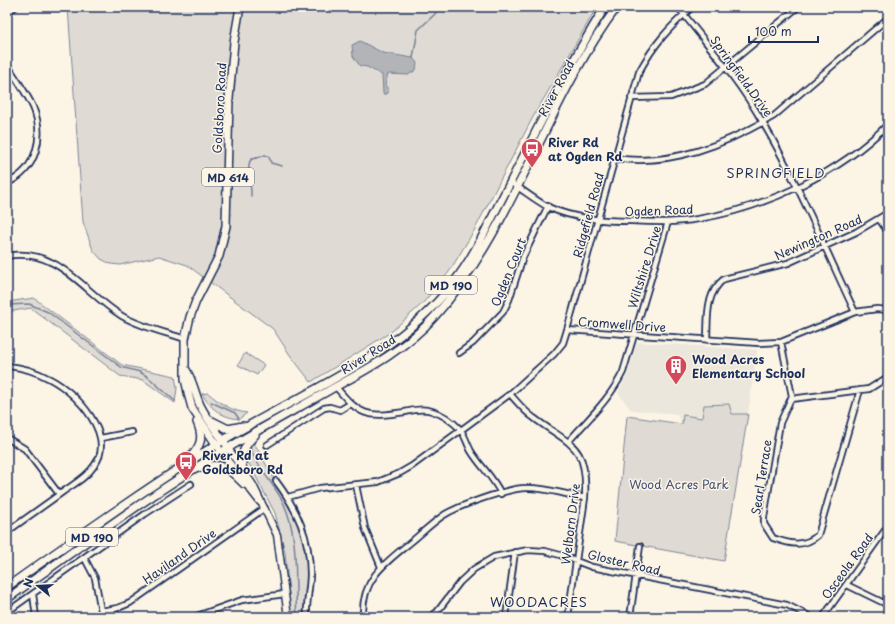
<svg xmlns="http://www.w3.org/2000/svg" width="895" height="624" viewBox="0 0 895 624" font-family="'Playpen Sans',sans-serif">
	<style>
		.built { fill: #ece7dc }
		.green { fill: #dfdbd4; stroke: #7d8599 }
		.water { fill: #b2b4b8; stroke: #767f94 }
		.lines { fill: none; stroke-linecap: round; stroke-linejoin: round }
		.stream { stroke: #767f94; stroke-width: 1.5 }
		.street-casing { stroke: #1b2f5e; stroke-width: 8 }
		.secondary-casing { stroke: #1b2f5e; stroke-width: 9 }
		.primary-casing { stroke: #1b2f5e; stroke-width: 10 }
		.street { stroke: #fcf5e5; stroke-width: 4.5 }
		.secondary { stroke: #fcf5e5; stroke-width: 6 }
		.primary { stroke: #fcf5e5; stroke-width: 7 }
		.labels { text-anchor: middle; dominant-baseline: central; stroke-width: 3; stroke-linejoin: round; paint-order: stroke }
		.shield { fill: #fcf5e5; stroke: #5e6a86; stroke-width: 1 }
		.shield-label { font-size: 11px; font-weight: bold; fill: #1b2f5e }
		.street-label { font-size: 12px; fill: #1b2f5e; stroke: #fcf5e5 }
		.poi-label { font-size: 12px; font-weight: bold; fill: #1b2f5e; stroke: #fcf5e5; text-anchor: start }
		.park-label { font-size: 12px; fill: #425176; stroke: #fcf5e5 }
		.neighbourhood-label { font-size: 13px; letter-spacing: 1px; fill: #1b2f5e; stroke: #fcf5e5 }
	</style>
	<rect width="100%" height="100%" fill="#fcf5e5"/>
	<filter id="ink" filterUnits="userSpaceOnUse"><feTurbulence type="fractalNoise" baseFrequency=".025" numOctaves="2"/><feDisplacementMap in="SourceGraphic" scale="8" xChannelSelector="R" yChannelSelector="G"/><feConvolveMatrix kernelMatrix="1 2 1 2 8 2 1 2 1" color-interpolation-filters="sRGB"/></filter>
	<g filter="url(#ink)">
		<!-- built -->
		<path class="built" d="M637,342L757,350L748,414H732L701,427L682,425L677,414L631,410L618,393L628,373Z"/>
		<!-- green -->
		<path class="green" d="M68,7H597L532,119L475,229L449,272L423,303L391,332L311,382L290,355L273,329L187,265L159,256L120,265L111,264L101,259L93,250L83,222Z
			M34,298L122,365L175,376L177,388L175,403L143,380L120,376L31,308L7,312V302Z
			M245,353L264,365L257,375L238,365Z
			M208,393C220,403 231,411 247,413L239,419C221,417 211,409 202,394Z
			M729,404L732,414H748L724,561L615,541L627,416L682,424L683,415L702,418L704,405Z
			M253,441L305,534L310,575L307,617H291L285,552L275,513L246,458L247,449Z"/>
		<!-- water -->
		<path class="water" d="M360,41L383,53L413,58L417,63L416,70L408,75L388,74L385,85L389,90L386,94H383L382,75L367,67L360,66L353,56L352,45Z"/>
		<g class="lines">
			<!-- stream -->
			<path class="stream" d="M413,58L418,30L435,14L438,7
				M251,196C252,187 245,163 252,159C256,158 261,157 265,155L269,157L271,163L282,166
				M7,305L29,304L48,312L121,367L140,372L148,377L175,401
				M211,402L235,413L239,419
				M250,447C252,460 276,487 283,502C300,538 294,578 297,617"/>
			<!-- street casing -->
			<g class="street-casing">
				<path id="street" d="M678,7C707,44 739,81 762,121C798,182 825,249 855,312
					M887,7L888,8
					M7,12L15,7
					M7,64C15,78 26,92 33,107C45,136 37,170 7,183
					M631,98L671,97L705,84L798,7
					M615,158C671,167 726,144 774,116L888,18
					M510,182C523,190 535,200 548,207C574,219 603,221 632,221C654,222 676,223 698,219C765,208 841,173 888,124
					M879,219L888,232
					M7,256C59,247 83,292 122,316C141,327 164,332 185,339
					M567,330L759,343L781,342L855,312L877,309L888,310
					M707,340C708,317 705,294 724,279L788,263L856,232L888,213
					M781,342L792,396L780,423L764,517V524L773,538C789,544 804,548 818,535L860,390
					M459,353L473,343L503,312L509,300L523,257L548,206
					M7,366C22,367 37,372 50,379C77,393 117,436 94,466C87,477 74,484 64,491C45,505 26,518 7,532
					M336,387C360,416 367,418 405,412C413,410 423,408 432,411C442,414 453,422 460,429C465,435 467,444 471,451C480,466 494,478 501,494
					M510,394C518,403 525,412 534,418C571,446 588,444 585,498L568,617
					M791,399L869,389L888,377
					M7,438L25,449L59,494
					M101,438L132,432
					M569,441C588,419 610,399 623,372L668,222
					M267,445L324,408L330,407L340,410L350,404
					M276,481C297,509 310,538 310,574C310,588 306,603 307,617
					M356,485L365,528L381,567
					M288,497L320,488L378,482L400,473L412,466L510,394L554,354L563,343L567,330L639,72C654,44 669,28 692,7
					M85,559L95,578L102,617
					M847,585L888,605
					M33,594L36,617
					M101,611L118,608L130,603L265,508
					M7,612L145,514L191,484
					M194,617L242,600L285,594
					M363,617C361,579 385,563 411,542C422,533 432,523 444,515C460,505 497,493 516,489C537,485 563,494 585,498
					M430,617L437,612L460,582L474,569L494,557L528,550L545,551L560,555L592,567L787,605L811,617
					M506,617L515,552
					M630,617L640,546
					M823,617L888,526"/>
			</g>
			<!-- secondary casing -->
			<g class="secondary-casing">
				<path id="secondary" d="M228,448L253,485L277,535L288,617
					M221,452L260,502"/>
			</g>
			<!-- primary casing -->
			<g class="primary-casing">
				<path id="primary" d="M186,370C193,381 195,394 200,405C207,419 216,431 225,443
					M210,420L228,429L243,426
					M218,447L192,408L189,397L185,379V339L190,317L196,301L219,256L226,226L229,99L234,42L240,7
					M189,459C201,446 204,438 197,422
					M201,468C223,461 229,469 244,484
					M243,470C239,455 245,445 255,435
					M7,587C76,538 145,489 217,444C298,394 395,360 454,282C476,254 490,220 507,189C538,127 569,65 605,7
					M7,599C79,547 152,493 228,448C263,427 300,407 335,387C370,368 408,347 435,316C515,226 545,103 617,7"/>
			</g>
			<!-- street -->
			<use href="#street" class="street"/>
			<!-- secondary -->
			<use href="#secondary" class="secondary"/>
			<!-- primary -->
			<use href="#primary" class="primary"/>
		</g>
	</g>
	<!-- icons -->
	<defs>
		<g id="bus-pin" transform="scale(1.15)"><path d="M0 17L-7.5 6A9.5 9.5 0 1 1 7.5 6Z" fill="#d1495b" stroke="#fcf5e5"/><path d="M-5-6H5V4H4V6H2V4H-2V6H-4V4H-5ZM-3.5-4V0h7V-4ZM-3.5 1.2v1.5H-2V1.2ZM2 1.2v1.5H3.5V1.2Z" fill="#fff"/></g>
		<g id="building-pin" transform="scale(1.15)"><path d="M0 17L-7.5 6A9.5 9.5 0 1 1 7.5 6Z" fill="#d1495b" stroke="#fcf5e5"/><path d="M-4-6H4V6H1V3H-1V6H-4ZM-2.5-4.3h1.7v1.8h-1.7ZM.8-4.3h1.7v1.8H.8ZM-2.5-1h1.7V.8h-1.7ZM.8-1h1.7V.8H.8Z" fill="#fff"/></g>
	</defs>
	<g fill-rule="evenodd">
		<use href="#bus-pin" x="532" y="149"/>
		<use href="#building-pin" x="676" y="366"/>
		<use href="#bus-pin" x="186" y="462"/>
	</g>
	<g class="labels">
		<!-- shield labels -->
		<g class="shield">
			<rect x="202" y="168" width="52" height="18" rx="3"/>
			<rect x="425" y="276" width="52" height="18" rx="3"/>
			<rect x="66" y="528" width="52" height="18" rx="3"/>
		</g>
		<g class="shield-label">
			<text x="228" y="177">MD 614</text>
			<text x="451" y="285">MD 190</text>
			<text x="92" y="537">MD 190</text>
		</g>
		<!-- street labels -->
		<g class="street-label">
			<text transform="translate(742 76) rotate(54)">Springfield Drive</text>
			<text transform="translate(556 88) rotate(-62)">River Road</text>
			<text transform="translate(219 108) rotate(-87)">Goldsboro Road</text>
			<text transform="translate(659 210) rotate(-2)">Ogden Road</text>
			<text transform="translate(588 215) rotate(-75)">Ridgefield Road</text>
			<text transform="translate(818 237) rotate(-24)">Newington Road</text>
			<text transform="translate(644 267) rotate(-73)">Wiltshire Drive</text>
			<text transform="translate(508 272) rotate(-68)">Ogden Court</text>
			<text transform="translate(622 324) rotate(4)">Cromwell Drive</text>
			<text transform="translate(368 354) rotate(-32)">River Road</text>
			<text transform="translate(761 477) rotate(-81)">Searl Terrace</text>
			<text transform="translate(570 524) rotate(-83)">Welborn Drive</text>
			<text transform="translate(179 556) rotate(-35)">Haviland Drive</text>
			<text transform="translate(624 562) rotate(13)">Gloster Road</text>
			<text transform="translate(847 566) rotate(-54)">Osceola Road</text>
		</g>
		<!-- poi labels -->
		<g class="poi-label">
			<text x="548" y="142">River Rd<tspan x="548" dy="14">at Ogden Rd</tspan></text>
			<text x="692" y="359">Wood Acres<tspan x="692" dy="14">Elementary School</tspan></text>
			<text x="202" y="455">River Rd at<tspan x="202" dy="14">Goldsboro Rd</tspan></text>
		</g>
		<!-- park labels -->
		<g class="park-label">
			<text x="679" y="484">Wood Acres Park</text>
		</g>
		<!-- neighbourhood labels -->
		<g class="neighbourhood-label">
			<text x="776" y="172">SPRINGFIELD</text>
			<text x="539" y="601">WOODACRES</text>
		</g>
	</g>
	<!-- margin -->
	<rect width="895" height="624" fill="none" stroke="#fcf5e5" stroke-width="24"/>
	<rect x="12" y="12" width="871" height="600" fill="none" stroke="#1b2f5e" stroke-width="1.5" filter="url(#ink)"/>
	<!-- north arrow -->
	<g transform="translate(38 586) rotate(288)" stroke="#fcf5e5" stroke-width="3" paint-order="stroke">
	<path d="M0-3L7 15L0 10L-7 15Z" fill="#1b2f5e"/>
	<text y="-6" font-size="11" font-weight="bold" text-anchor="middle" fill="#1b2f5e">N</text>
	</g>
	<!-- scale -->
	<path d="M749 36v6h69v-6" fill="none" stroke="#1b2f5e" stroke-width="2"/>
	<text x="755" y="36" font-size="12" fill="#1b2f5e" stroke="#fcf5e5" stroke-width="3" paint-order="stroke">100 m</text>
</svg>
